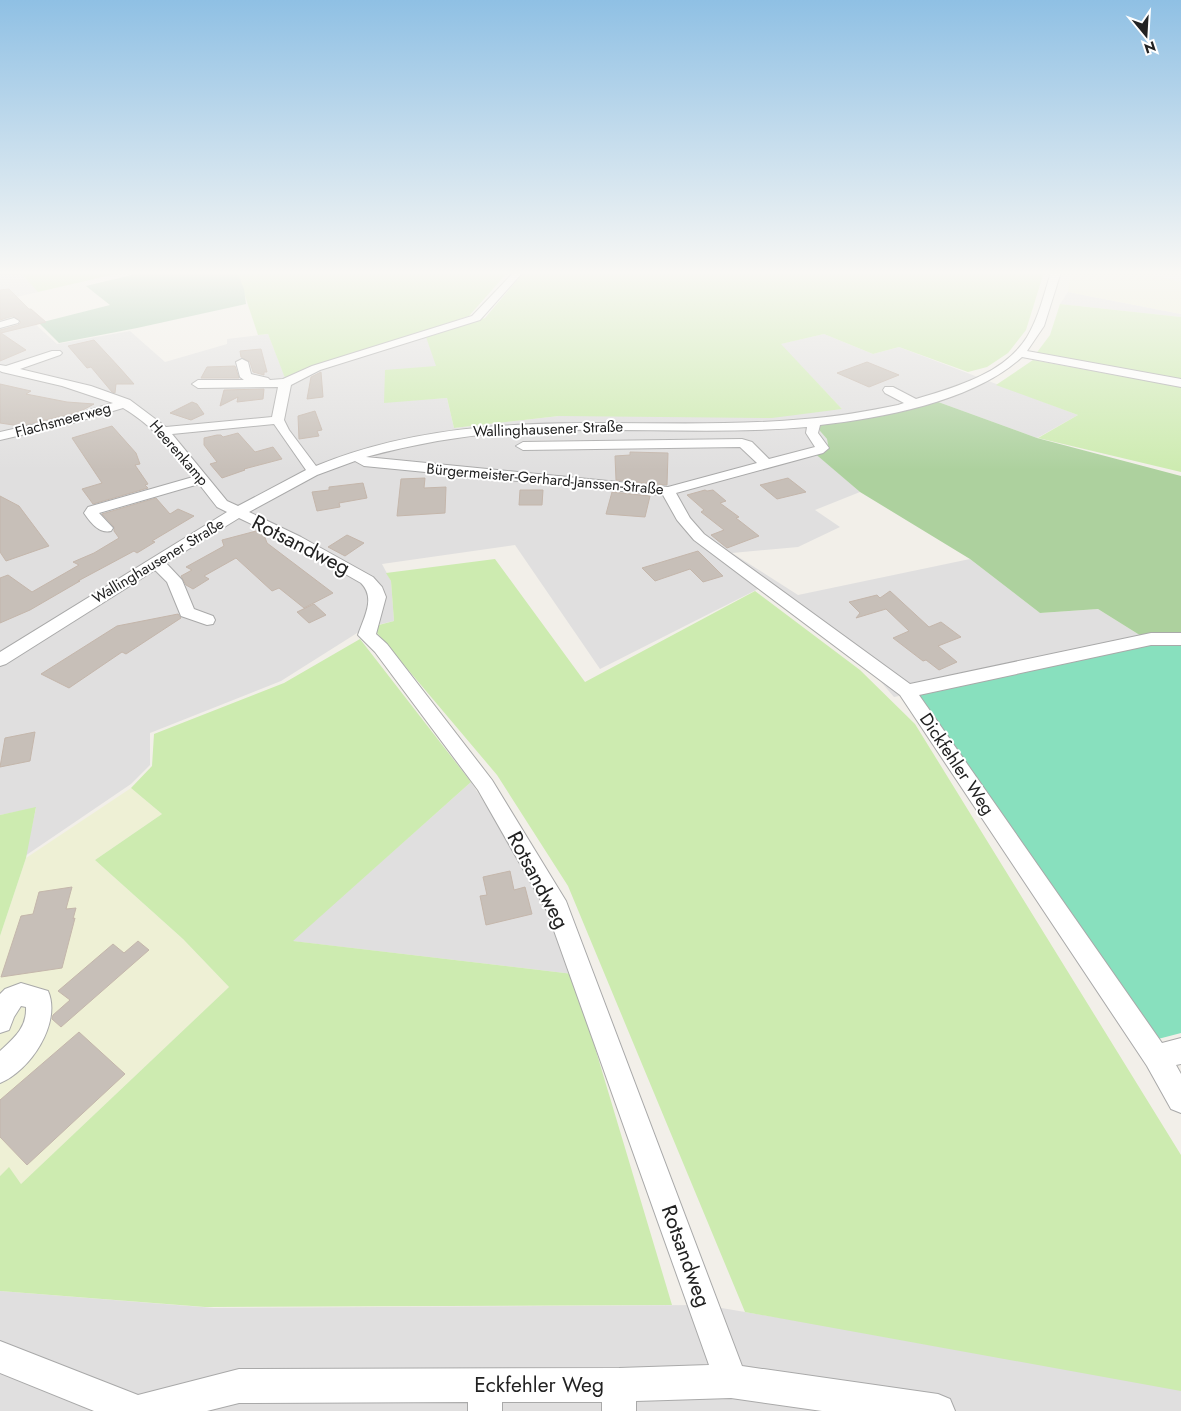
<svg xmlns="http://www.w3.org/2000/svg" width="1181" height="1411" viewBox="0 0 1181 1411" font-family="Jost,sans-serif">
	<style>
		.residential { fill: #e0dfdf }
		.farmland { fill: #eef0d5 }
		.grass { fill: #cdebb0 }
		.forest { fill: #add19e }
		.cemetery { fill: #aacbaf }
		.pitch { fill: #88e0be }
		.building { fill: #c7bfb8; stroke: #c4b6ab }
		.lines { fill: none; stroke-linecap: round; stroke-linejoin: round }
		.minor-casing { stroke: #a9a9a9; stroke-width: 2 }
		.minor { fill: #fff; fill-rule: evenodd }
		.labels { text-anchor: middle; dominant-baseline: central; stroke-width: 4; stroke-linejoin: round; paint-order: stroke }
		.far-street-label { font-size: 15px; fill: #222; stroke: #fff }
		.street-label { font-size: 18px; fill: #222; stroke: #fff }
		.near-street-label { font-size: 21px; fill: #222; stroke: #fff }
	</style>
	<rect width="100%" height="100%" fill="#f2efe9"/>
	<!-- residential -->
	<path class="residential" d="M0,272H20L38,292L8,299L57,344L130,331L165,362L227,344V339L268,334L285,377L424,330L437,366L384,402L447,398L454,428L559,416L842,409L780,344L824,334L873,354L899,347L1078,415L1037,438L930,399L820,431L827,439L828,445L813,451L860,492L815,510L840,527L798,547L732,553L798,595L970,559L1040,613L1098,609L1154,644L894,697L870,669L760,588L600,669L515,545L382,564L391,581L394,621L365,628L281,681L150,733V765L131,784L25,856L36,808L0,815Z
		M1068,292L1181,314V317L1060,304Z
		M471,782L531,876L573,974L292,941Z
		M0,1291L214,1308L704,1305L1011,1357L1181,1390V1411H0Z"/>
	<!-- farmland -->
	<path class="farmland" d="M1071,272H1143L1181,282V314L1068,292Z
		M131,788L162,814L95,860L183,939L229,987L21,1184L9,1168L0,1176V936L26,858Z"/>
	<!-- grass -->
	<path class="grass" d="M20,272H124L38,292Z
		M237,272H508L469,316L285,378L268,334L258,335Z
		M524,272H1044L1026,330L1008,353L987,367L968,372L899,347L873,354L824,334L781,344L842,409L772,418L559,416L454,428L447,398L384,403L385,370L436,366L426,337L485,318Z
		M1060,304L1181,317V381L1035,355L1050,335Z
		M1033,360L1181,387V472L1038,438L1078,415L996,385Z
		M495,559L585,682L755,591L860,670L915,724L1181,1155V1391L745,1312L568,886L497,775L377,633L375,626L394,621L391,581L386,573Z
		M360,639L471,782L293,941L573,974L672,1305L205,1307L0,1291V1176L9,1167L21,1184L229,987L183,939L95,860L162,814L131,788L152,766L154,734L284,683Z
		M36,807L26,858L0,936V815Z"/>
	<!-- forest -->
	<path class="forest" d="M930,399L1037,438L1181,476V644H1154L1098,609L1040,613L970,559L860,492L812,451L828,445L827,439L820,431V421Z"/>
	<!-- cemetery -->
	<path class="cemetery" d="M144,272H237L244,289L246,304L137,328L59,343L39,323L110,305L86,286Z"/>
	<!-- pitch -->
	<path class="pitch" d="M1154,644H1181V1033L1158,1039L917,693Z"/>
	<!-- building -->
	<path class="building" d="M9,289L29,309H31L46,322L1,333L26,350L0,361V330L18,325L21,322L13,316L0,320V290Z
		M94,340L119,367L134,384H116L115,393L112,392L91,367L87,368L68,346Z
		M261,349L267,372H264V375L253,372L250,362L241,357L240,351Z
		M867,362L899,375L869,387L837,373Z
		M235,366L239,378H201L207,367Z
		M321,372L323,397L307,399L311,377Z
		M0,384L31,391L26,394L67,402L94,404L81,411L66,415L20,426L0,423Z
		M264,389L263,399L237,402L238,397L220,406L224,390Z
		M192,402L197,404L204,414L191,420L170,413Z
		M315,411L322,430L317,431L319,436L299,439L298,416Z
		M112,426L136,453L140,464L135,465L148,484L145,485L148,488L93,504L82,489L102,483L72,438Z
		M238,433L255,452L273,447L282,459L244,469L245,470L222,478L210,464L217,462L204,445V438L217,435H221L223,437Z
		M630,452L668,453L667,485L616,480L615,456L630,455Z
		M425,478L424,488L446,487L445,513L397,516L401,479Z
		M788,478L806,492L777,499L760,485Z
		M363,483L367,498L339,503L340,507L317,511L312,492L329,490V487Z
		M520,490H543L542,505H519Z
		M705,490L707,491L713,490L726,501L720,503L739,517L736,518L759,536L727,548L711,535L724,530L701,512L704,510L687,495Z
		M612,492L650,496L645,517L606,514Z
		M0,496L19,506L49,546L6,561L0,552Z
		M156,498L170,514L178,509L194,516L152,541L155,542L137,553L134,551L78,581H80L30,610L0,623V578L8,575L32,592L79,565L73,562L94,553L119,538L114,531V527L102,514Z
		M260,530L263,532L267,543L333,593L304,608L279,588L272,591L236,558L204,576L209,579L193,589L186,585L181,576L192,570L186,567L224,546L222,540Z
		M347,535L364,543L345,556L328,547Z
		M698,551L723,576L703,582L690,569L655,581L642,568Z
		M890,591L929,627L941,622L961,637L938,646L957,662L939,670L926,660L923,661L893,638L909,631L886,609L856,618L860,613L849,602L877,595L880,598Z
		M314,604L326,615L309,623L297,612Z
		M178,614L181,618L126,654L122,652L69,688L41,674L117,626Z
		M35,732L30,761L0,767L5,738Z
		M510,871L514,890L525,887L532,914L486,925L480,896L487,895L483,877Z
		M72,887L66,909L76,908L73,919L75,918L62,968L1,977L21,916L33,914L39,892Z
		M138,941L149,950L61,1027L52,1019L53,1015L70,1000L58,991L113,944L124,953Z
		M79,1032L125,1074L27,1165L0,1137V1100Z"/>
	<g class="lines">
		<!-- minor casing -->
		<g class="minor-casing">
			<path id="minor" d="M514,272H523L480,320L320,370L291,385L284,420L289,430L316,466C476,400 640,434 805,419C837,417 868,411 898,405L904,403L885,393L883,390L885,387H893L916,399C955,387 1004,374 1027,337C1039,317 1044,294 1051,272H1061L1044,326L1027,351L1181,379V387L1022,357C974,401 883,418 820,425L818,433L829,448L823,453L676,493L690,518L704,534L910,684L1151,633H1181V645H1151L919,695L1162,1043L1181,1038V1064L1176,1065L1181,1074V1113L1171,1109L1147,1066L900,695L694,540L677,520L663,495L364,466L355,461L317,475L249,512L301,537L373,577L382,587L386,597L376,634L387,644L492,780L566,901L742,1366L938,1394L950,1399L955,1411H822L731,1398L636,1401V1411H602V1402H502V1411H468V1402L239,1403L207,1411H94L0,1373V1341L138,1395L239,1369L619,1368L709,1365L547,911L478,790L375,652L358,635C364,617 376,598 361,583L291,543L239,518L166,563L182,580L194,609L213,616L215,620L213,624L207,625L181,616L167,582L155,570L6,664L0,666V652L227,512L217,507L199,484L99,513L113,528L111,531C99,534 90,522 84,513L88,507L193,477C170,449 155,427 123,408L73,423L0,440V432L66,417L113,403L62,386L2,372L0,371V365L6,366L52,351H60L62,353L60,355L20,369L91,386L130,400L166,427L272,417L278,387L198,388L192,384L198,380H244L240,377L236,362L242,359L248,362L251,374L268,378L270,380L283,379L312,366L472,316ZM274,424L306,470L238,506L227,501L172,434ZM807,427L806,433L815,447L769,459L752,442L742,439L523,442L516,446L523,450L740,447L757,463L668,487L366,457C421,442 477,433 534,431C625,427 716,435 807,427Z
				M14,318L19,321L18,323L0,328V322Z
				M21,983L48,991C62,1023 30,1071 0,1083V1051C14,1038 27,1028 26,1007L21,1006L14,1017L9,1030L0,1033V994L5,989Z"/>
		</g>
		<!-- minor -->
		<use href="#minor" class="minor"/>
	</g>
	<!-- sky -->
	<linearGradient id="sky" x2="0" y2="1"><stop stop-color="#8fc0e4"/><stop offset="0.58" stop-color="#f9f8f5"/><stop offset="1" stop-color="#f9f8f5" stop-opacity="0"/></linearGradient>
	<rect width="1181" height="470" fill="url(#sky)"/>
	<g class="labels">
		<!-- far-street labels -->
		<g class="far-street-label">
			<text transform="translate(63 420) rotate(-15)">Flachsmeerweg</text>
			<text transform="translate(548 429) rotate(-2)">Wallinghausener Straße</text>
			<text transform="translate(179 453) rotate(49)">Heerenkamp</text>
			<text transform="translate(545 479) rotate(5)">Bürgermeister-Gerhard-Janssen-Straße</text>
			<text transform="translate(158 561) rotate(-31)">Wallinghausener Straße</text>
		</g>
		<!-- street labels -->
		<g class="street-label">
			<text transform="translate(957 764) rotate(56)">Dickfehler Weg</text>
		</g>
		<!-- near-street labels -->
		<g class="near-street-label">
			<text transform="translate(301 545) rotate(27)">Rotsandweg</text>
			<text transform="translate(538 880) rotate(62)">Rotsandweg</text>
			<text transform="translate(686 1256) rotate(70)">Rotsandweg</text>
			<text x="539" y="1385">Eckfehler Weg</text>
		</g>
	</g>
	<!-- north arrow -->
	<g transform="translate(1146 35) rotate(162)" stroke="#ffffff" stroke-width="4" paint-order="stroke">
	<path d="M0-4L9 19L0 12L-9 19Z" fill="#222222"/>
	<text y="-8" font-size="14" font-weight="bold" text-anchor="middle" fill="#222222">N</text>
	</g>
</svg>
